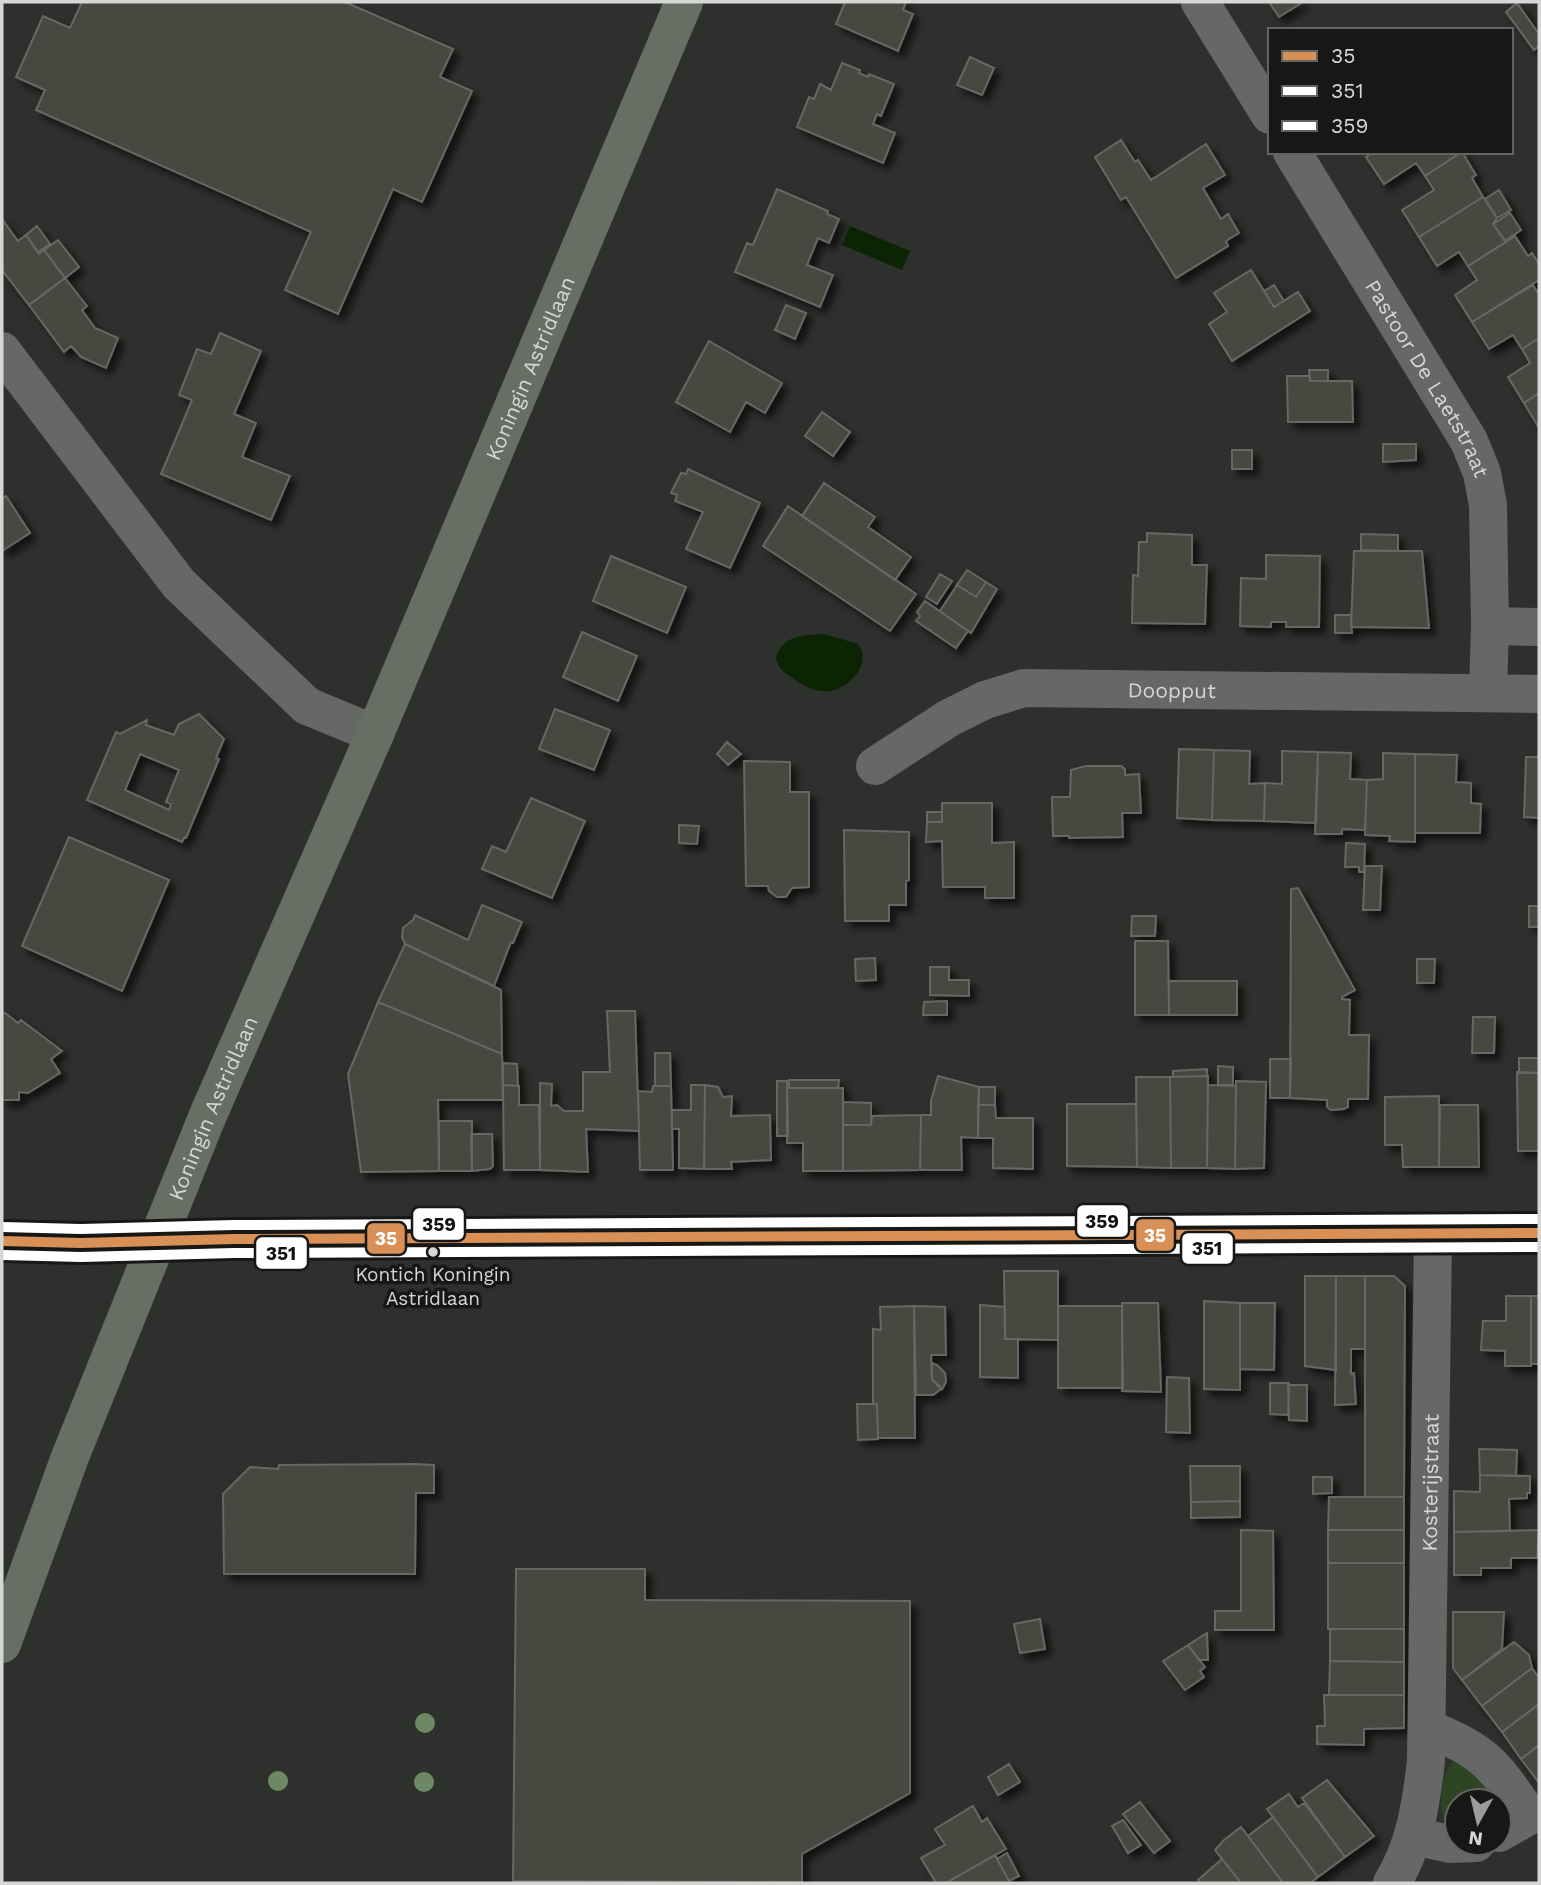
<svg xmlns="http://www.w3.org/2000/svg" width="1541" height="1885" viewBox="0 0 1541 1885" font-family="'Work Sans',sans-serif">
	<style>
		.green { fill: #2e4525 }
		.water { fill: #0b2504 }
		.building { fill: #444a41; stroke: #666765; stroke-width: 2; fill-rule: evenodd; filter: url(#shadow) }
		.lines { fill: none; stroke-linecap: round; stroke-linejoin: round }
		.minor { stroke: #666865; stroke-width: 38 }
		.tertiary { stroke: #666865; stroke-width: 38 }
		.primary { stroke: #686e64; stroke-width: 38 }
		.bus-1-casing { stroke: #171816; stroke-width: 16 }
		.bus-2-casing { stroke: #171816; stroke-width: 16 }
		.bus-3-casing { stroke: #171816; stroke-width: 16 }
		.bus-1 { stroke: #d89057; stroke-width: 10 }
		.bus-2 { stroke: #fff; stroke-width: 10 }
		.bus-3 { stroke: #fff; stroke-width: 10 }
		.tree { fill: #6d8963 }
		.bus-dot { fill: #d4d7d3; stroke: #171816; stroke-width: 2.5 }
		.labels { text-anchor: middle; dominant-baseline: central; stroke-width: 7; stroke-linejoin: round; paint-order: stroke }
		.bus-label { font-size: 19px; fill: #d4d7d3; stroke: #171816 }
		.street-label { font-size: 21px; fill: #d4d7d3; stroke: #171816 }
		.line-badge { stroke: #171816; stroke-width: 2.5 }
		.badge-label { font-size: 19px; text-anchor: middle; font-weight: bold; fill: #fff }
		.pale-badge-label { font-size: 19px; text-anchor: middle; font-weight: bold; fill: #111 }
	</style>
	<defs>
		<filter id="shadow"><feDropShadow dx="6" dy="6" stdDeviation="3.5" flood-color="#0009"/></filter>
	</defs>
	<rect width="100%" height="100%" fill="#2e302d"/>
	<!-- green -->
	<path class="green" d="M1455,1760H1466L1496,1801H1457V1830C1450,1826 1444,1821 1442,1813C1439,1800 1443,1767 1455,1760Z"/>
	<!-- water -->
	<path class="water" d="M850,226L910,251L902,270L842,245Z
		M824,634L858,644C873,663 849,689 829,691C816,693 804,686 794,679C785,673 779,670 776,659C781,635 804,635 824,634Z"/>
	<!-- building -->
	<path class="building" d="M82,2H345L453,49L440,77L472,91L422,202L393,189L338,314L285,290L311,232L36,110L45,90L16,77L43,16L70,28Z
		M845,2H906L903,10L913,14L898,51L836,24Z
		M1269,2H1303L1279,17Z
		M1517,3L1539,34V46L1534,50L1506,12Z
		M970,57L994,68L982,95L957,85Z
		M842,63L860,70L859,73L868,77L869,74L894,84L881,116L877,114L873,124L895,133L883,163L797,127L809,97L814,99L820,84L831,90Z
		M1121,140L1135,162L1138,160L1151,180L1206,144L1225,175L1203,188L1221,219L1228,214L1239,233L1226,241L1228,246L1176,278L1126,197L1121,200L1095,157Z
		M1373,152H1455L1457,155L1425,176L1416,163L1384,184L1366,157Z
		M1462,152L1476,175L1472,178L1483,197L1419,237L1402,210L1434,190L1425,176Z
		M777,189L828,211L827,214L839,219L829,243L818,238L807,265L833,275L820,307L735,272L747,243L753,245Z
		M1499,190L1511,210L1497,218L1485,199Z
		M1483,197L1497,218L1493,224L1506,242L1468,266L1459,252L1437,266L1419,237Z
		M1510,213L1521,230L1505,241L1493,224Z
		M2,219L18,241L26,235L39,254L44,250L65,278L29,305L2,270Z
		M37,226L50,244L38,252L26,235Z
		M1515,236L1528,256L1532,253L1539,264V280L1472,322L1455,295L1477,280L1468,266Z
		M58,240L79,267L65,278L44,250Z
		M1251,270L1274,307L1298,292L1310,311L1232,361L1209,324L1227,312L1214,293Z
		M65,278L87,306L82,310L95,328L118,338L106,368L81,357L71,346L64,352L29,305Z
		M1274,285L1284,301L1274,307L1264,291Z
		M1533,285L1539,295V338L1522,349L1513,335L1489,349L1472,322Z
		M786,305L806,313L795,339L775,330Z
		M220,333L261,351L234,414L256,423L242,457L290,476L271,520L161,474L192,400L179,395L197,349L211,354Z
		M1539,338V393L1524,403L1508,377L1530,363L1522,349Z
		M709,341L782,383L765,413L746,402L730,432L676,402Z
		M1309,370H1328V381H1310Z
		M1287,376H1310V381H1352L1353,422H1288Z
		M1539,393V428L1524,403Z
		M822,412L850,432L833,456L805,436Z
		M1383,444H1416V460L1383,462Z
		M1232,450H1252V469H1232Z
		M688,469L760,503L730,568L686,549L703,512L675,501L677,495L671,493L681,473L686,474Z
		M824,483L875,517L868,527L911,557L895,580L802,516Z
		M6,496L30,533L2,551V499Z
		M788,506L916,594L890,631L763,546Z
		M1147,533L1192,535V565H1207L1205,624L1132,623L1133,575L1138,576L1139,542H1147Z
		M1361,534L1398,535V551L1361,550Z
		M1354,551H1422L1429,628L1351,627Z
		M1266,555L1320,556L1319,627H1286V622H1271V627L1240,626L1241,578L1266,579Z
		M611,556L686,587L667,633L593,601Z
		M967,570L986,582L976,597L957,585Z
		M940,574L952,581L937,604L926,597Z
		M986,582L997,589L971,633L940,611L957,585L976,597Z
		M925,601L968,631L956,648L916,621L920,616L917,612Z
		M1335,615H1351L1352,633H1335Z
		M582,632L637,656L618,701L563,677Z
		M555,709L610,730L594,770L539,749Z
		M199,714L224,739L216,758L219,759L186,838H184L182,842L87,800L116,732L120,734L147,720L146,725L174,735L179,724ZM140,754L179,770L166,802L171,804L169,810L125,790Z
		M727,742L741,754L728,765L717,754Z
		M1179,749L1214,750L1212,820L1177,818Z
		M1214,750L1250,751L1249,784L1265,783L1264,821L1212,820Z
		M1282,751L1318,752L1316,823L1264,821L1265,783L1282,784Z
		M1318,752L1351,753L1350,779L1367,780L1365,830L1342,829V834H1315Z
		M1383,753L1415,754V842L1389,841L1390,836L1365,835L1367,780L1383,779Z
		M1415,754L1457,755L1456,782L1471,783V803L1481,804L1480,833H1415Z
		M1526,757H1539V818L1524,817Z
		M744,761L790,762V792H809V887L792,888L786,897H777L769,891L768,886H746Z
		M1086,766H1121L1125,769V775L1139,774L1141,813H1122L1123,837L1069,838V836H1053L1052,797H1070L1071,770Z
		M531,798L585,821L552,898L482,869L492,846L506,852Z
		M942,803H992V843L1014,842V898H985V887H943L942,841L926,842L927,822H942Z
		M927,812H942V822H927Z
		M679,825L699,826L697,844L679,843Z
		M844,830L909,832V880L906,881V905H889V921H845Z
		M69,837L169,880L122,991L22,946Z
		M1346,843L1365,844L1364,872H1359V867H1345Z
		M1365,866H1382L1380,910H1363Z
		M1298,888L1355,990L1342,997V999L1350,1000L1349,1035H1369L1368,1099H1348V1107L1344,1109L1331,1110L1327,1107V1100L1290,1098L1291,889Z
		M482,905L522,922L513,943L511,942L494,986L405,944L402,937L403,928L413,920L415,915L468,940Z
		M1529,906H1539V927H1529Z
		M1132,916H1156L1155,936H1131Z
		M1135,941H1168L1169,1015H1135Z
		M405,944L501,990L502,1054L378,1002Z
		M875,958L876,980L856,981L855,959Z
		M1417,959H1435L1434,983H1417Z
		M930,967H949V980H969V996L930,995Z
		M1169,981H1237V1015H1169Z
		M947,1001V1015H923L924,1002Z
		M378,1002L502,1054L503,1100H438L439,1171L361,1172L348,1074Z
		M607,1011H635L639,1131L586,1129L588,1172L540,1170V1083L552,1084L551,1106L557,1105L564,1111H583V1072H610Z
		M2,1013H5L18,1023L21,1020L62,1051L51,1059L60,1073L28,1093L19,1092V1100H2Z
		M1473,1017H1495L1494,1053H1472Z
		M655,1053H670L671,1086H655Z
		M1519,1058H1539V1073H1519Z
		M1270,1059H1291L1290,1098H1270Z
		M503,1063L517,1064L518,1086L503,1085Z
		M1218,1066L1233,1067V1085H1218Z
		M1207,1069V1076L1173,1077V1071Z
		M1517,1072L1539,1073V1151H1518Z
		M938,1076L979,1087L978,1138L961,1137L962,1170H920L921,1115H931V1101Z
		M1208,1076L1207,1168H1171L1170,1077Z
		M1136,1077H1170L1171,1168L1137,1167Z
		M789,1080H839L838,1088H789Z
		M777,1081H787L788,1136H777Z
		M1236,1081L1266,1082L1264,1168L1235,1169Z
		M503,1085L519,1086V1105H539L540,1170H504Z
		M691,1085H705L704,1169L679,1168V1129H672V1110H691Z
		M705,1085L718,1087L723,1097L732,1096L731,1116L770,1115L771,1160L731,1162L732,1169H704Z
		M1208,1085L1236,1086L1235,1169L1207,1168Z
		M653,1086H671L673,1170H640L638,1091L652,1092Z
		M979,1087H995V1105H978Z
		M787,1088H843V1171H803V1143H787Z
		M1439,1096V1167H1403L1402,1145H1385V1097Z
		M843,1102L871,1103V1125H843Z
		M1067,1104H1136L1137,1167L1067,1166Z
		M978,1105H995L996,1118H1033V1169L993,1168V1138H978Z
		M1440,1105H1478L1479,1167H1439Z
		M921,1115L920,1170L843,1171V1125H871L872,1116Z
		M439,1121H472V1171H439Z
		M471,1134H492L493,1166L490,1169L472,1171Z
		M1004,1271H1058V1340L1005,1339Z
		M1305,1276H1336V1370L1305,1366Z
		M1336,1276H1365V1349H1351V1374L1354,1373L1356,1404L1335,1405Z
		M1365,1276H1394L1405,1286L1404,1497H1365Z
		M1506,1296H1531V1366H1505V1351L1481,1350L1483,1321H1506Z
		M1531,1296H1539V1364H1531Z
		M1204,1301L1240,1303V1390L1204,1389Z
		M1122,1303H1158L1161,1392L1122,1391Z
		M1240,1303H1275L1274,1370L1240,1369Z
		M980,1305L1005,1307V1339H1018V1378L980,1377Z
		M914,1306L915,1438H878L877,1404H873V1329L881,1330L880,1307Z
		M914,1306L945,1307L946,1355H931L932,1379L941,1389L933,1395H916Z
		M1058,1306H1122L1123,1388H1058Z
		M932,1363L937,1365L945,1373L946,1382L942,1389L932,1379Z
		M1167,1377L1189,1378L1190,1433L1166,1432Z
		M1270,1383H1289L1288,1415L1270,1414Z
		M1288,1385H1307V1421L1289,1420Z
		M857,1404H877L878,1439L858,1440Z
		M1479,1449L1517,1450L1516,1476L1480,1475Z
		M415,1464L434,1465V1493H416L415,1574H224L223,1494L250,1467L278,1469L279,1465Z
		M1190,1466H1240V1501L1191,1502Z
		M1480,1475L1530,1476V1493H1527V1498L1509,1499L1510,1531L1454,1532V1491L1480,1492Z
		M1313,1477H1332V1493L1313,1494Z
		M1329,1497H1404V1530H1328Z
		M1240,1501V1517L1191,1518V1502Z
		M1241,1530L1273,1531L1274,1630H1215V1611H1241Z
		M1328,1530H1404V1563H1328Z
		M1539,1530L1537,1558H1511V1568H1481V1575H1454V1532Z
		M1328,1563H1404V1629H1328Z
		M516,1569H645V1600L910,1601V1793L802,1854V1882L513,1881Z
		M1453,1612H1504L1502,1649L1462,1680L1453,1668Z
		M1040,1619L1045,1649L1020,1653L1014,1624Z
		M1330,1629H1404V1662L1330,1661Z
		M1207,1633L1208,1660H1199L1188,1645Z
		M1514,1642L1529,1655L1532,1668L1482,1706L1462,1680Z
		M1188,1645L1205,1667L1200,1671L1204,1677L1185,1690L1163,1661Z
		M1330,1661L1404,1662V1695H1329Z
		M1532,1668L1539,1678V1704L1502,1732L1482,1706Z
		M1324,1695H1404V1728L1364,1729V1745L1317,1744V1726H1325Z
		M1539,1704V1745L1521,1759L1502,1732Z
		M1539,1745V1783L1521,1759Z
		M1009,1764L1020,1782L998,1795L988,1777Z
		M1327,1780L1374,1836L1345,1857L1302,1798Z
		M1289,1794L1298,1807L1304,1803L1345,1857L1318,1877L1267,1809Z
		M1140,1802L1170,1841L1154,1853L1123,1814Z
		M973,1806L982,1822L987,1818L1006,1849L946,1883H936L921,1858L945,1845L935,1829Z
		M1273,1817L1318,1877L1310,1883H1283L1248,1836Z
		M1123,1820L1141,1845L1128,1853L1112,1826Z
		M1241,1827L1248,1836L1283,1883H1241L1215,1850L1224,1840Z
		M1007,1853L1019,1876L1009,1881L997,1859Z
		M995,1855L1010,1883H946Z
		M1222,1859L1241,1883H1201L1198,1880Z"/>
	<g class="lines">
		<!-- minor -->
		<g class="minor">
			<path d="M1200,2L1270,115"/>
			<path id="s1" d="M1292,152L1469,441L1482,473L1488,505L1490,626"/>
			<path d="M2,351L179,584L307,706L375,734"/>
			<path d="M1488,692L1490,626L1539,627"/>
			<path id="s2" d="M875,766L949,718L985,700L1024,688L1539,694"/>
			<path d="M156,1241L1539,1233"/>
			<path d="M1428,1729C1485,1750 1496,1767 1529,1816L1499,1833"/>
			<path d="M1413,1836L1450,1844L1476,1843"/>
			<path id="s3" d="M1392,1883C1415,1846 1421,1804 1426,1761L1433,1234"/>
		</g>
		<!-- tertiary -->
		<path class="tertiary" d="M2,1241L81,1243L156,1241"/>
		<!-- primary -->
		<path class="primary" id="s4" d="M2,1644L70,1457L208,1115L375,734L684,2"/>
		<!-- bus-1 casing -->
		<g class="bus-1-casing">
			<path id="bus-1" d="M2,1241L81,1243L234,1239L1539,1233"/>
		</g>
		<!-- bus-2 casing -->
		<g class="bus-2-casing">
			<path id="bus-2" d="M2,1255L81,1257L234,1253L1539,1247"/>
		</g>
		<!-- bus-3 casing -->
		<g class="bus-3-casing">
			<path id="bus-3" d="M2,1227L81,1229L234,1225L1539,1219"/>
		</g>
		<!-- bus-1 -->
		<use href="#bus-1" class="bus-1"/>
		<!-- bus-2 -->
		<use href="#bus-2" class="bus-2"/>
		<!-- bus-3 -->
		<use href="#bus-3" class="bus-3"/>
	</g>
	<!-- trees -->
	<g class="tree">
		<circle cx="425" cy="1723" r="10"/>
		<circle cx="278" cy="1781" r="10"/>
		<circle cx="424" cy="1782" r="10"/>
	</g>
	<!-- markers -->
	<circle class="bus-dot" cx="433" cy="1252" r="6"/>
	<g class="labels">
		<!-- bus labels -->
		<g class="bus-label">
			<text x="433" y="1274">Kontich Koningin<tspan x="433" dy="24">Astridlaan</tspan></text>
		</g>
		<!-- street labels -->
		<g class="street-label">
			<text stroke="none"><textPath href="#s4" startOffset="1381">Koningin Astridlaan</textPath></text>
			<text stroke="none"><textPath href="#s1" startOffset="264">Pastoor De Laetstraat</textPath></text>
			<text stroke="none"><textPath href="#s2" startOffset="317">Doopput</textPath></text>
			<text stroke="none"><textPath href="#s4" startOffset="576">Koningin Astridlaan</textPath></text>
			<text stroke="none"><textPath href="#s3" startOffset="406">Kosterijstraat</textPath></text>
		</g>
	</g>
	<g class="line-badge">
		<rect x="1076" y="1204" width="53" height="34" rx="7" fill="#fff"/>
		<rect x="412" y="1207" width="53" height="34" rx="7" fill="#fff"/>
		<rect x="1135" y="1218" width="40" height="34" rx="7" fill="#d89057"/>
		<rect x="366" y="1222" width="40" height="33" rx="7" fill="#d89057"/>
		<rect x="1181" y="1232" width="53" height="33" rx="7" fill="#fff"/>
		<rect x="255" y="1236" width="53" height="34" rx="7" fill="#fff"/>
	</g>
	<g class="badge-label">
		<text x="1155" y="1242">35</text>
		<text x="386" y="1245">35</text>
	</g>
	<g class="pale-badge-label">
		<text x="1102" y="1228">359</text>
		<text x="439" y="1231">359</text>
		<text x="1207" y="1255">351</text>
		<text x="281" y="1260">351</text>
	</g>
	<!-- border -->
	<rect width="1541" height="1885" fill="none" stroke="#d4d7d3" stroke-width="7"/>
	<!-- legend -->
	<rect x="1268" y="28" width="245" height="126" fill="#171816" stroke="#636462" stroke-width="2"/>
	<rect x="1282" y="51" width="35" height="10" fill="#d89057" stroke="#636462" stroke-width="2"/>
	<text x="1331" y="63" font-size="21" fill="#d4d7d3">35</text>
	<rect x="1282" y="86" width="35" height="10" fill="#ffffff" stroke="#636462" stroke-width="2"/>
	<text x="1331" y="98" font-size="21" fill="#d4d7d3">351</text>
	<rect x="1282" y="121" width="35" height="10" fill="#ffffff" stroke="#636462" stroke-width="2"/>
	<text x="1331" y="133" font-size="21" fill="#d4d7d3">359</text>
	<!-- north arrow -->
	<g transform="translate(1478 1822) rotate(188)"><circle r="33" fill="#171816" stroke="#636462" stroke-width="2"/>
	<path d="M0-5L12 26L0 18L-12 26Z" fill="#9a9d99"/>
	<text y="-10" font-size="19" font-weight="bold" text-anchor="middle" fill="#d4d7d3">N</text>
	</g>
</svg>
